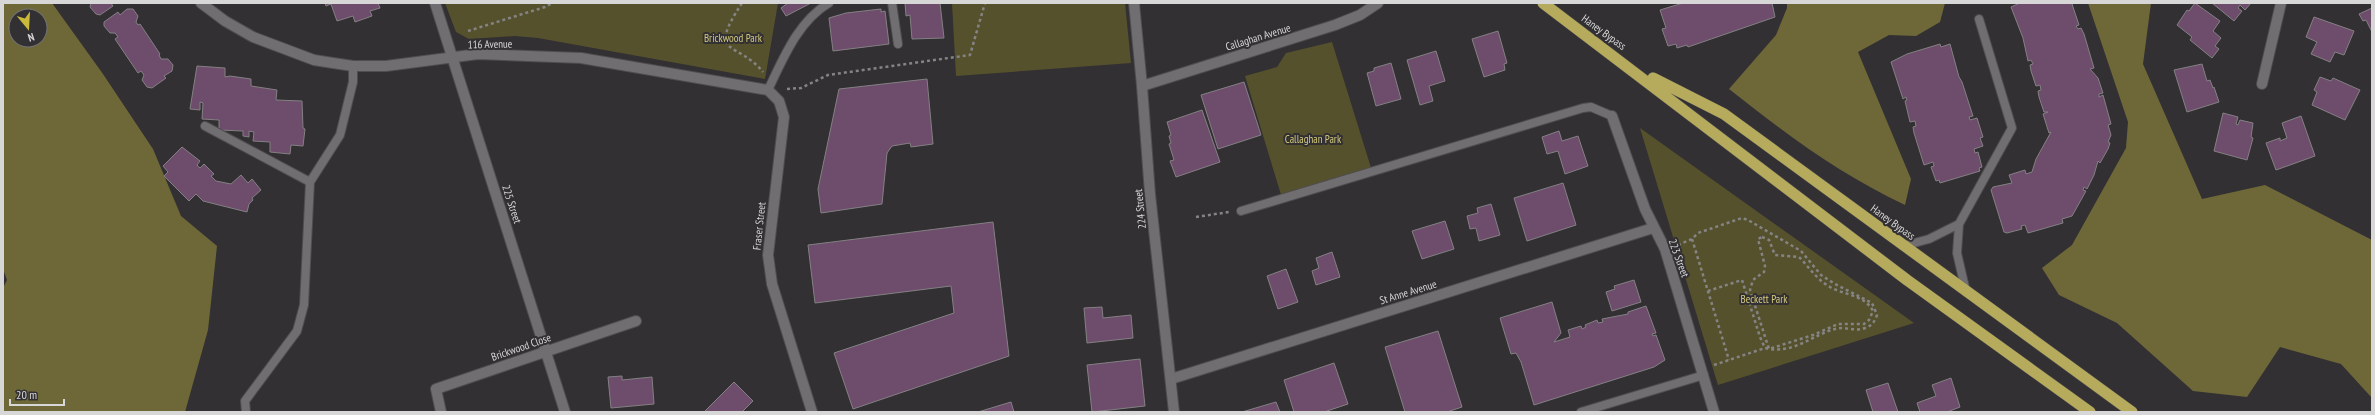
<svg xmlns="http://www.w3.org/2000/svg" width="2375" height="415" viewBox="0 0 2375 415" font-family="'PT Sans Narrow',sans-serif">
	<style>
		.green { fill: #56512d }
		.forest { fill: #6e6839; fill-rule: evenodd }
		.building { fill: #6e4c6c; stroke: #838183 }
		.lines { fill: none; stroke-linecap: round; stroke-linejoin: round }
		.service-casing { stroke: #4f4d4f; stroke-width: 10 }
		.minor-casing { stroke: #4f4d4f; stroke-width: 12 }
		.tertiary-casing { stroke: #4f4d4f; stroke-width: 12 }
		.trunk-casing { stroke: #4f4d4f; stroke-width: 12 }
		.path { stroke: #858485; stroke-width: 2.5; stroke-dasharray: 3 3; stroke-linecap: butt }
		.service { stroke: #706e70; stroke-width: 8 }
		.minor { stroke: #706e70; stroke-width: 10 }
		.tertiary { stroke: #706e70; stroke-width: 10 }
		.trunk { stroke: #b6ab5c; stroke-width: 11 }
		.labels { text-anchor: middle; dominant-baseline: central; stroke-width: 4; stroke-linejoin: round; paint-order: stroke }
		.street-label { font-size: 11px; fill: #d8d7d8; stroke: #323032 }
		.park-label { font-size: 11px; fill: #d3c97e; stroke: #323032 }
	</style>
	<rect width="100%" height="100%" fill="#323032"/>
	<!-- green -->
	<path class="green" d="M445,3H778L765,79L538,38L515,36L469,39L456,32Z
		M952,3H1125L1131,63L956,76Z
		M1332,42L1372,171L1282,198L1245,76L1277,67L1286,53Z
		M1640,128L1914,323L1718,385Z"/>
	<!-- forest -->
	<path class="forest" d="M3,3H52L103,74L153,149L181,216L217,246L208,330L185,412H3V288L7,280L3,269ZM16,16H40V40H16Z
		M1787,3H1945L1940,22L1916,36L1889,35L1858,52L1911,179L1905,205C1839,174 1786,134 1729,89L1776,35L1787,8Z
		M2088,3H2151L2143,64L2202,199L2265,185L2372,240V398L2341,364L2280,347L2247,397L2193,391L2117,323L2059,295L2042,268L2072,245L2126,148L2128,122Z"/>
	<!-- building -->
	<path class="building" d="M91,3H111L113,6L100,15L96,14L90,7Z
		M325,3H378L380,8L370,11L372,16L355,22L353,16L337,21L331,4L326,6Z
		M788,3H811L786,16L781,8Z
		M905,3H940L944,38L912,39L910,15L906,16Z
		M1683,3H1772L1775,17L1688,47L1687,45L1677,48L1676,44L1668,46L1662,29L1666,28L1660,10Z
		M2020,3H2074L2072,4L2079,25L2076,26L2078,29L2081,28L2084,34L2094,68L2090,69L2098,78L2103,93L2099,94V97L2103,95L2111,124L2108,125L2111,135L2108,142L2110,143L2108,149L2100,163L2098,161L2094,175L2087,189L2084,187L2083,190L2086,191L2072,216L2062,219L2063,223L2028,233L2025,225L2021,226L2022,229L2007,233L2004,232L1991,190L1993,187L2012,183L2009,175L2025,170L2026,174L2032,172L2036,159L2051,132L2049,133L2043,114L2048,112H2044L2039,97L2038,91L2041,90L2040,85L2036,86L2031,71L2030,65L2033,64L2031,60L2028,61L2023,38L2011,7Z
		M2195,3L2220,21L2213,31L2221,38L2215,46L2219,49L2212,58L2190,40L2192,37L2177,25L2187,10L2189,11Z
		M2212,3H2251L2245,10L2240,5L2238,8L2242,11L2234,21Z
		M2372,8V32L2366,20L2363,21L2359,14Z
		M127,9H133L138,16L136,22L138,25L140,24L160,54L159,55L161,59H168L173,65L172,71L164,76L166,78L152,88L147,87L142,80L144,75L141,71L138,73L115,39L118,37L115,33H110L104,26V22L118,12L120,15Z
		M881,9V12L885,11L889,44L833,51L829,18L846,13Z
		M2314,17L2354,31L2344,55L2335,52L2330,62L2311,54L2317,42L2306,37Z
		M1498,31L1507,63L1504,64L1505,70L1484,77L1472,39Z
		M1940,44L1941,47L1950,44L1959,77L1962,82L1973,116L1969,117L1970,120L1977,118L1983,137L1980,138L1983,146L1974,149L1975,153L1978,152L1982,167L1979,168L1980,171L1940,183L1939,180L1936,181L1931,167L1934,166L1933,162L1924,165L1914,133L1913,127L1916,126L1915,121L1910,122L1905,101L1907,100L1906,97L1903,99L1891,62L1907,54Z
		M1436,51L1445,81L1429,86L1433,101L1420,105L1407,60Z
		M1391,63L1401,99L1376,106L1367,73L1374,71V68Z
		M2202,64L2207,81L2210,80L2213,88L2214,87L2219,102L2187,112L2174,70Z
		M197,66L225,68V77L230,76L251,79V86L277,90L276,100L302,101L303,128L305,129L303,146L291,145L290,154L270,152V142L253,141L254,132L249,131V137L243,136V131L219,130V120L202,119L203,103L200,102V110L190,109Z
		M2320,77L2331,81L2333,78L2360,90L2345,120L2312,105L2317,92L2314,90Z
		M927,79L933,144L911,147L910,143L892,146L887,153L882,204L821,213L818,189L839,89Z
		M1244,82L1261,135L1218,149L1201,95Z
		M1202,110L1220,162L1176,177L1170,161L1174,160L1169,144L1171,143L1169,136L1171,135L1167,122Z
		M2223,113L2238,117L2236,124L2238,125L2240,120L2253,123L2251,137L2253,138L2247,160L2214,151Z
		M2301,116L2315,156L2276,170L2266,143L2280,138V141L2287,138L2282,123Z
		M1559,131L1562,141L1578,136L1588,166L1565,174L1558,151L1547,154L1542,137Z
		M182,147L200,161L197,165L200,168L204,164L214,174L211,176L216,181L231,184L241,175L248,183L252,179L261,190L252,198L253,200L249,204L247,212L203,201L196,194L189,201L164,176L168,172L163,166Z
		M1563,183L1576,225L1527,241L1514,198Z
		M1491,204L1500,235L1479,241L1476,228L1470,229L1467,216L1478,213L1477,208Z
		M1445,221L1454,249L1422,259L1412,231Z
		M993,222L1009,356L853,409L834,353L954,313L951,286L815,303L808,245Z
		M1332,252L1340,277L1316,285L1312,271L1319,268L1316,258Z
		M1286,269L1298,302L1278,309L1267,276Z
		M1634,280L1641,302L1612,311L1606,292L1615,289L1614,286Z
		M1552,302L1561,333L1554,342L1570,337L1568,330L1581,326L1582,329L1586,327L1585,325L1597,320L1598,323L1603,322L1602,319L1628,314V312L1646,306L1656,333L1652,334L1653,336L1656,335L1665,360L1654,367L1534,405L1521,362L1516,353L1511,354L1500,318Z
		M1102,307L1103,318L1131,315L1133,338L1087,343L1084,308Z
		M1438,331L1462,407L1447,412H1405L1385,347Z
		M1140,359L1145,406L1092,412L1087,365Z
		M1334,363L1348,404L1324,412H1294L1284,380Z
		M622,376V380L652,377L654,404L611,408L608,377Z
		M1951,378L1960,407L1947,412H1920L1917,403L1936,396L1932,385Z
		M734,382L753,401L742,412H704Z
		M1888,383L1898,412H1873L1866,390Z
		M1011,402L1014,412H978Z
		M1276,402L1280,412H1242Z"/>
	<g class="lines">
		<!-- service casing -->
		<g class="service-casing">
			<path id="service" d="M892,3L898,44
				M768,90C783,59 798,21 829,3
				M205,126L310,182
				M1241,211L1583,108L1591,107L1612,116
				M1903,246L1929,239L1959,224
				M1966,292L1957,253L1959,224L2012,128L1979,19
				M246,412L245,401L297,331L304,305L310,182L340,135L353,82V66
				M1581,412L1704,375"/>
		</g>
		<!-- minor casing -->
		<g class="minor-casing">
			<path id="minor" d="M201,3L225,21L253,37L314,60L333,63L353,66H386L478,54L581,58L768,90L779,101L784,117L768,255L772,284L812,412
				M435,3L565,412
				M1134,3L1142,86
				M2262,84L2281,3
				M1612,116L1645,209L1665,249L1714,412
				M1171,379L1653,228
				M441,412L436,389L636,321"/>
		</g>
		<!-- tertiary casing -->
		<g class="tertiary-casing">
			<path id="tertiary" d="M1174,412L1150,194L1142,86L1335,25L1360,15L1378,3"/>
		</g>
		<!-- trunk casing -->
		<g class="trunk-casing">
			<path id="trunk" d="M1543,3L1907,280L2090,412
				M1653,78L1724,114L2132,412"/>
		</g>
		<!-- path -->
		<path class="path" d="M742,3C706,58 737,40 763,72
			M468,31L545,7L552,3
			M787,89L801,88L828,75L970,55L985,3
			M1196,217L1229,212
			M1762,237L1769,240L1775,255L1799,257C1809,267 1817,280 1830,287C1844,295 1865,295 1873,311L1869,320L1864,324H1838L1813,335L1769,349L1750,290L1753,280L1764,272L1765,266L1758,239Z
			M1692,239L1729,360
			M1678,245L1692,239L1698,233L1742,218L1748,220L1801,251L1821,275L1835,284L1872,303L1877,315C1875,321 1872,326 1865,328C1855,332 1845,326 1835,329C1812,335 1793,355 1765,348L1760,337L1742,280L1708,291
			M1714,365L1765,348"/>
		<!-- service -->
		<use href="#service" class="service"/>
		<!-- minor -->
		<use href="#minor" class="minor"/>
		<!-- tertiary -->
		<use href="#tertiary" class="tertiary"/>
		<!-- trunk -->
		<use href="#trunk" class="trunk"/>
	</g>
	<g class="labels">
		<!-- street labels -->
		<g class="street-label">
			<text transform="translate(1604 32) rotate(36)">Haney Bypass</text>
			<text transform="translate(1258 37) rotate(-17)">Callaghan Avenue</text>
			<text transform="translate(490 44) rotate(-1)">116 Avenue</text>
			<text transform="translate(512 204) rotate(72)">225 Street</text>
			<text transform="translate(1140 209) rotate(-96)">224 Street</text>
			<text transform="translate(1893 222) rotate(36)">Haney Bypass</text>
			<text transform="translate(759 226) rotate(-84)">Fraser Street</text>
			<text transform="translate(1679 258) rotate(70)">223 Street</text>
			<text transform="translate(1408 292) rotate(-17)">St Anne Avenue</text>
			<text transform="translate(521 347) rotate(-19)">Brickwood Close</text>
		</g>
		<!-- park labels -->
		<g class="park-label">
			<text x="733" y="38">Brickwood Park</text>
			<text x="1313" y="139">Callaghan Park</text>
			<text x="1764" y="299">Beckett Park</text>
		</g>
	</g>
	<!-- border -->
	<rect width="2375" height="415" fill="none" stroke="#d8d7d8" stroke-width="8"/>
	<!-- north arrow -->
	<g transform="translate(28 28) rotate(162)"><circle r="19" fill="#323032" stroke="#747374"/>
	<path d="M0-3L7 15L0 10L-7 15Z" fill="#cbba39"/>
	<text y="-6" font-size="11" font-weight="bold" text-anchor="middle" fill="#d8d7d8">N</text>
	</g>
	<!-- scale -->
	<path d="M10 399v6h54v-6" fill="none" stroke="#d8d7d8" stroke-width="2"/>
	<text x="16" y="399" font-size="12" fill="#d8d7d8" stroke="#323032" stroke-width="3" paint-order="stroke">20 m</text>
</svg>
